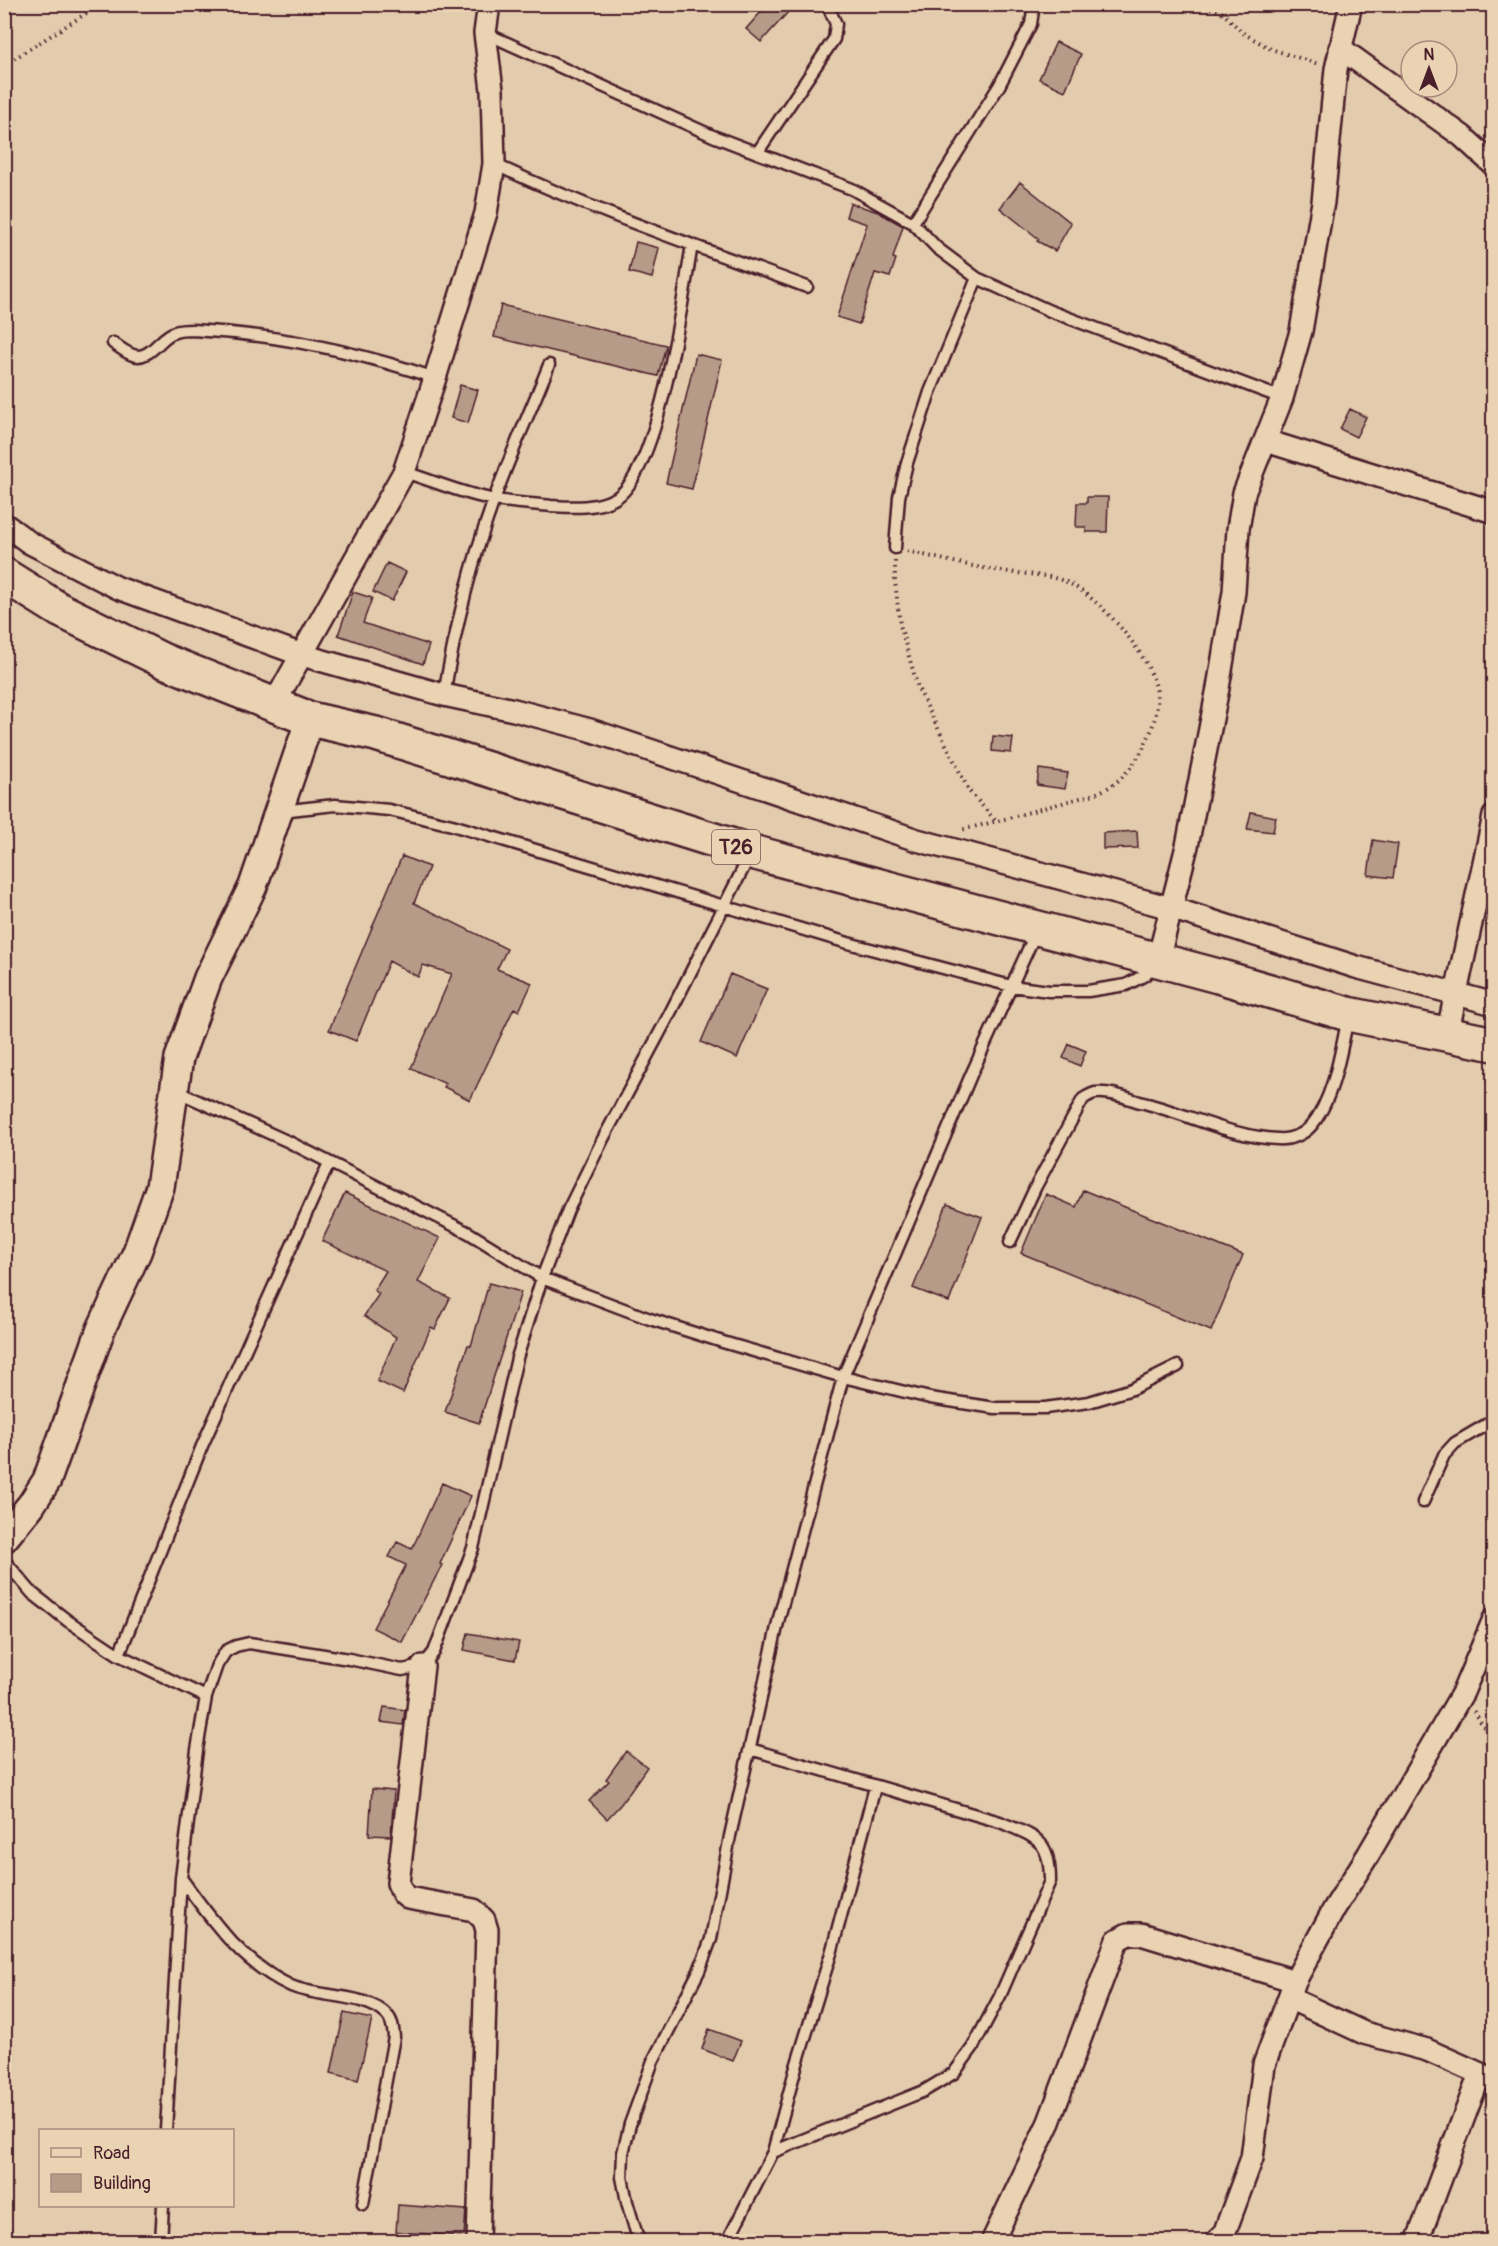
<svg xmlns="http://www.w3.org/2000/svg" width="1498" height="2246" viewBox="0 0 1498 2246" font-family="Pangolin,sans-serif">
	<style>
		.building { fill: #b79b89; stroke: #4a1f2b; stroke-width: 1.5 }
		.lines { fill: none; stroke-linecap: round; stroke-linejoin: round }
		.service-casing { stroke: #4a1f2b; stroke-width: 15 }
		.minor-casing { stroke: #4a1f2b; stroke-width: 26 }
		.tertiary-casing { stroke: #4a1f2b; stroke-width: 32 }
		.trunk-casing { stroke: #4a1f2b; stroke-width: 38 }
		.path { stroke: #4a1f2b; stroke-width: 4; stroke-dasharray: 1.5 4.5; stroke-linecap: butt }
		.service { stroke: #e9d3b2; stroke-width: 10 }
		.minor { stroke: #e9d3b2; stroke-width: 21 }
		.tertiary { stroke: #e9d3b2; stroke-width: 27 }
		.trunk { stroke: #e9d3b2; stroke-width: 33 }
		.labels { text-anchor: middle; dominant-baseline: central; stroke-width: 5; stroke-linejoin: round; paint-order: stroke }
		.shield { fill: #e9d3b2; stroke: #7a5554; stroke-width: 1.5 }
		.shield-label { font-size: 20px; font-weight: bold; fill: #4a1f2b }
	</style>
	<rect width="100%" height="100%" fill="#e3ccad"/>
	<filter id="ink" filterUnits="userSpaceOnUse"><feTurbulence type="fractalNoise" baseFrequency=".0167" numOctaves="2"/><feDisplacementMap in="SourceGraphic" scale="12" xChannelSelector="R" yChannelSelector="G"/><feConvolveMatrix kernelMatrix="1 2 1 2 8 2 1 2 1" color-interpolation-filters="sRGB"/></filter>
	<g filter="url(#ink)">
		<!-- building -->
		<path class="building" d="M768,4H779L788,12L761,42L746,29Z
			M1056,42L1081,54L1065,91L1039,79Z
			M1020,182L1071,223L1055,251L1037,241L1039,239L1000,208Z
			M850,203L878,212L903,226L893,258L896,259L890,277L875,273L859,324L837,317L867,224L846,217Z
			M636,242L659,248L652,278L629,272Z
			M501,305L666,345L658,376L494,337Z
			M696,354L722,360L692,489L666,483Z
			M460,385L478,390L468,423L451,418Z
			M1350,409L1366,417L1356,437L1340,429Z
			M1087,497H1108L1107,532H1086V527H1076L1077,503H1087Z
			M387,563L406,572L392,601L373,592Z
			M353,592L372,598L363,623L429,645L423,664L338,635Z
			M993,736L1013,738L1011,753L992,751Z
			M1039,769L1068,773L1065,789L1037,785Z
			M1251,812L1276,817L1273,832L1247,829Z
			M1137,831L1138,848L1103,849V833Z
			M1373,840L1398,844L1393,878L1368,875Z
			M402,856L429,867L414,903L507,949L497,969L532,983L519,1011L514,1008L470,1100L444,1087L446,1084L411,1068L452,974L423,965L418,977L389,961L356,1041L329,1030Z
			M730,974L767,989L737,1058L701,1042Z
			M1069,1044L1086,1051L1080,1066L1063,1058Z
			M1083,1190L1243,1255L1211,1331L1021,1253L1046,1194L1076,1207Z
			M345,1193L440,1238L418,1282L450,1298L435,1329L431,1327L403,1393L377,1381L396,1337L364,1316L379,1294L374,1290L386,1271L322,1241Z
			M947,1204L982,1217L949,1302L913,1288Z
			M489,1283L521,1292L479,1423L445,1412L468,1345L471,1346Z
			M442,1483L471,1496L440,1564L442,1565L402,1642L373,1628L406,1565L389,1557L397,1542L412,1549Z
			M468,1633L519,1642L515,1660L464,1650Z
			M384,1707L405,1710L403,1725L381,1722Z
			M626,1751L647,1767L621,1804L607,1819L589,1801L609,1781L606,1779Z
			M372,1789L394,1791L391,1836L369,1835Z
			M344,2013L372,2019L358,2080L331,2073Z
			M709,2029L741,2041L733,2061L702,2049Z
			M398,2205L466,2210L464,2236L396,2232Z"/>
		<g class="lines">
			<!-- service casing -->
			<g class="service-casing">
				<path id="service" d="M485,33L713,136L852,189L913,223L937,248L977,278L1050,311L1282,398
					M757,153L834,39L836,24L827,4
					M494,164C595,212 702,248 807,287
					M913,223L999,86L1031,24L1034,4
					M113,343C119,347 126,353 133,355C150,361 160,336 175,332C180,330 188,330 193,330C275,334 358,352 435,378
					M404,472C434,481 465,495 496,500C514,503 532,504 551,506C571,507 595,509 614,499C659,476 683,296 692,245
					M895,548L899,497L907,463L930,392L977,278
					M444,695C455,629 471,563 494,500C510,455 531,410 549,365
					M281,811L335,805L389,810L452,825L848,943L1011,986L1049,991H1088L1126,985L1145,975L1154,965
					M176,1091L289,1142L469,1233L542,1278L650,1319L726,1343L843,1377L930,1398L995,1408H1045L1089,1402L1132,1389L1178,1366
					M1010,1242L1036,1186L1083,1099C1086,1097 1091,1094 1095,1093C1109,1091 1127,1098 1140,1102C1186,1113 1231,1137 1278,1139C1290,1140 1303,1135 1311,1126C1334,1099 1341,1050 1348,1017
					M1423,1502L1444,1455L1455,1443L1494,1420
					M4,1560L32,1593L68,1621L119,1655L206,1697
					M119,1655L202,1446L329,1163
					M750,1749L1000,1822C1036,1838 1050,1838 1050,1881L1000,1996L973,2047L954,2073L924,2091L773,2152
					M181,1878C212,1920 241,1963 291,1986C318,1998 366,1993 387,2015C393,2021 393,2029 394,2037L363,2204
					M166,2130L181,1878L197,1750L206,1697L217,1665L226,1651L236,1646L249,1643L349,1659L402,1670L423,1666L434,1652L473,1548L517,1358L542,1278L568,1210L603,1139L668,1017L750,855
					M161,2242L163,2206
					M639,2242L627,2202L622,2177L623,2153L630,2124L653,2061L699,1971L711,1939L730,1836L779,1618L843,1377L971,1075L1036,932
					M727,2242L773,2152L796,2067L832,1950L875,1787"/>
			</g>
			<!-- minor casing -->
			<g class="minor-casing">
				<path id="minor" d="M1340,48L1462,136L1494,165
					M1266,441L1494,512
					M4,524L30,543L118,588L302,655L444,695L514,710L590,730L917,840L1171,908L1356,967L1494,1004
					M274,704L404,472L435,378L486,213L494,164L492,90L485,33L489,4
					M1158,960L1187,846L1218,688L1234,592L1238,529L1244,493L1282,398L1301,331L1323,202L1336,69L1351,4
					M1447,1035L1494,816
					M423,1666L398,1883L403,1894L408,1898L474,1910L484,1920L487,1930L478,2242
					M1289,1998L1364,2033L1427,2050L1494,2080
					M992,2242L1049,2122L1117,1940L1128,1934H1141L1295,1981
					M1216,2242L1224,2234L1252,2158L1264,2065L1295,1981L1334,1909L1368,1855L1463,1692L1494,1619
					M1417,2242L1480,2074"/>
			</g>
			<!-- tertiary casing -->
			<g class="tertiary-casing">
				<path id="tertiary" d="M4,1538L31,1505L47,1480L101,1329L137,1252L160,1187L179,1058L208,978L253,886L310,719"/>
			</g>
			<!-- trunk casing -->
			<g class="trunk-casing">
				<path id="trunk" d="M4,575L60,610L164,661L310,719L376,734L752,852L1218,976L1348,1014L1494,1044"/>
			</g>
			<!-- path -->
			<path class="path" d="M1199,4L1223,13L1243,33L1271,49L1318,64
				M4,65L101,4
				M907,551C941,559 976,568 1010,572C1028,575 1046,574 1064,581C1097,594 1154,658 1157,694C1160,724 1136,772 1109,787C1095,796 1077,798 1062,803C1028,812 994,823 960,830
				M895,561V581L900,625L918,688L969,791L995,820
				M1474,1711L1494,1744"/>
			<!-- service -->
			<use href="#service" class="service"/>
			<!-- minor -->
			<use href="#minor" class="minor"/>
			<!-- tertiary -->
			<use href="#tertiary" class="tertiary"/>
			<!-- trunk -->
			<use href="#trunk" class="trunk"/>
		</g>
	</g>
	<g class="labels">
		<!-- shield labels -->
		<rect class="shield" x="712" y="830" width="48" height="34" rx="4.5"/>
		<g class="shield-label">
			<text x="736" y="847">T26</text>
		</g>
	</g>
	<!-- margin -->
	<rect width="1498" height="2246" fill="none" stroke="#e9d3b2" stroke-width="24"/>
	<rect x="12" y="12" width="1474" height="2222" fill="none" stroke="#4a1f2b" stroke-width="2" filter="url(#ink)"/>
	<!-- legend -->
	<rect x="39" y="2129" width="195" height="78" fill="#e9d3b2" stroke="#a98b7c" stroke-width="1.5"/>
	<rect x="51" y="2148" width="30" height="9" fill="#e9d3b2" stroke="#a98b7c" stroke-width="1.5"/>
	<text x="93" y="2159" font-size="18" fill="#4a1f2b">Road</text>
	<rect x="51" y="2174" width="30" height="18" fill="#b79b89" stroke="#a98b7c" stroke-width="1.5"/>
	<text x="93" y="2189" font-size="18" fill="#4a1f2b">Building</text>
	<!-- north arrow -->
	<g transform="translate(1429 69)"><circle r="28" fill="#e9d3b2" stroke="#a98b7c" stroke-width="1.5"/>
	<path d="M0-4.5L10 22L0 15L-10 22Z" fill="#4a1f2b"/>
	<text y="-9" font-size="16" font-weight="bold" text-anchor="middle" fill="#4a1f2b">N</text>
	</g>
</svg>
